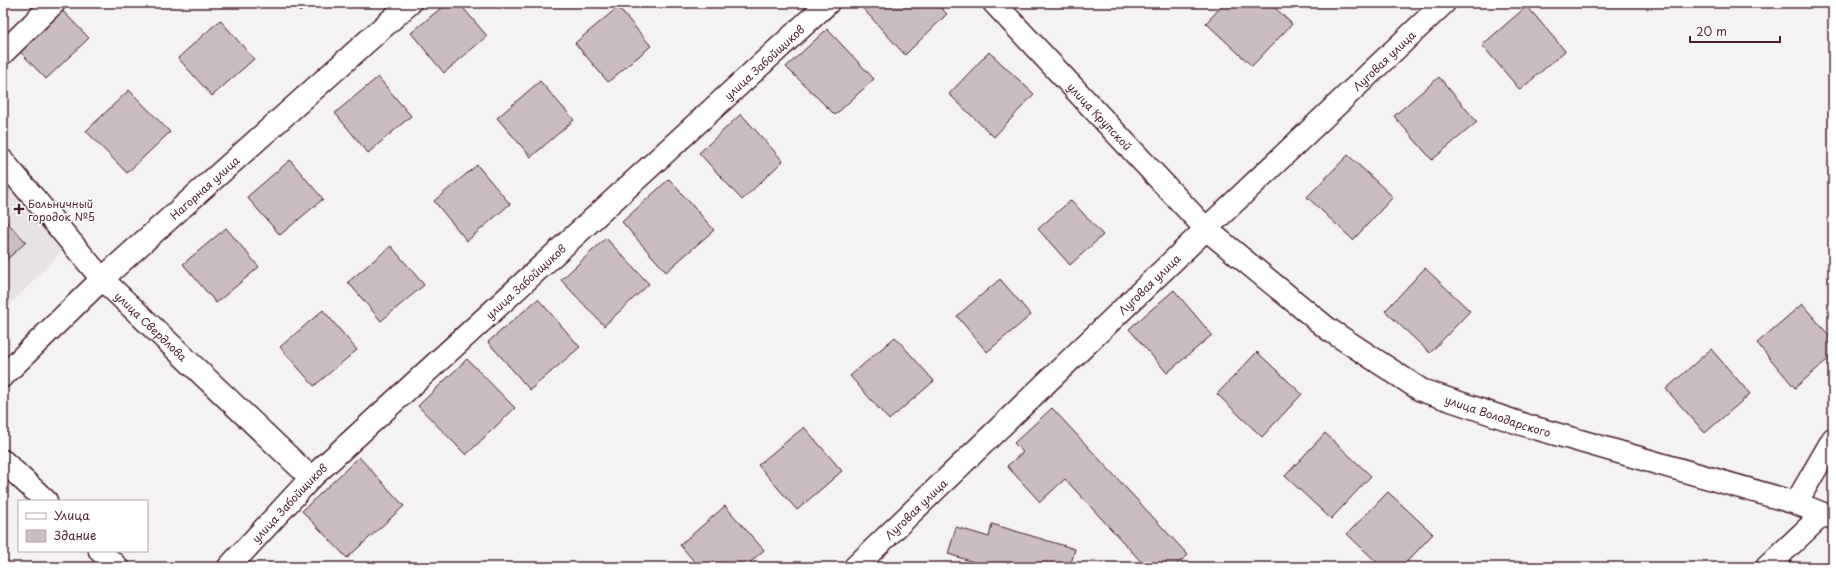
<svg xmlns="http://www.w3.org/2000/svg" width="1836" height="570" viewBox="0 0 1836 570" font-family="'Playpen Sans',sans-serif">
	<style>
		.built { fill: #e7e2e3 }
		.building { fill: #cabdc1; stroke: #4a1f2b }
		.lines { fill: none; stroke-linecap: round; stroke-linejoin: round }
		.minor-casing { stroke: #4a1f2b; stroke-width: 25 }
		.major-casing { stroke: #4a1f2b; stroke-width: 25 }
		.minor { stroke: #fff; stroke-width: 22 }
		.major { stroke: #fff; stroke-width: 22 }
		.poi-dot { fill: #4a1f2b; stroke: #fff; stroke-width: 1.5 }
		.labels { text-anchor: middle; dominant-baseline: central; stroke-width: 3; stroke-linejoin: round; paint-order: stroke }
		.street-label { font-size: 11px; fill: #4a1f2b; stroke: #fff }
		.poi-label { font-size: 11px; fill: #4a1f2b; stroke: #fff; text-anchor: start }
	</style>
	<rect width="100%" height="100%" fill="#f4f2f2"/>
	<filter id="ink" filterUnits="userSpaceOnUse"><feTurbulence type="fractalNoise" baseFrequency=".025" numOctaves="2"/><feDisplacementMap in="SourceGraphic" scale="8" xChannelSelector="R" yChannelSelector="G"/><feConvolveMatrix kernelMatrix="1 2 1 2 8 2 1 2 1" color-interpolation-filters="sRGB"/></filter>
	<g filter="url(#ink)">
		<!-- built -->
		<path class="built" d="M3,173L68,245L3,312Z"/>
		<!-- building -->
		<path class="building" d="M55,3L89,38L46,79L6,37Z
			M291,3H310L300,12Z
			M447,3H459L487,36L444,73L411,33Z
			M858,3H936L947,14L905,55Z
			M1225,3H1270L1292,24L1252,66L1206,23Z
			M1527,6L1565,51L1520,90L1482,45Z
			M618,7L651,46L608,82L575,43Z
			M220,20L254,59L212,96L178,58Z
			M827,29L874,79L835,115L786,67Z
			M989,52L1034,94L994,137L949,94Z
			M378,77L411,116L368,153L335,113Z
			M1439,77L1477,122L1432,160L1394,116Z
			M540,81L574,120L531,157L497,118Z
			M129,90L170,132L127,173L86,131Z
			M741,114L783,161L742,200L699,153Z
			M1348,155L1393,197L1353,240L1307,197Z
			M290,160L323,199L280,235L247,197Z
			M477,165L510,204L467,241L434,201Z
			M669,179L714,230L666,272L622,222Z
			M1071,200L1103,235L1070,265L1038,229Z
			M3,218L26,242L3,263Z
			M226,228L259,267L216,303L183,264Z
			M606,238L649,284L604,326L561,280Z
			M391,246L424,285L381,321L348,282Z
			M1425,268L1470,311L1430,353L1385,311Z
			M1000,279L1031,315L987,352L957,316Z
			M1174,290L1212,335L1167,373L1129,329Z
			M538,299L580,347L530,390L488,342Z
			M1802,304L1833,340V355L1795,388L1757,343Z
			M323,310L357,350L314,386L280,347Z
			M895,337L934,381L889,420L850,376Z
			M1711,349L1750,394L1705,433L1666,389Z
			M1257,352L1302,394L1262,437L1217,394Z
			M467,359L515,408L466,455L418,406Z
			M1052,408L1188,555L1174,567H1146L1065,479L1040,502L1007,466L1023,452L1014,443Z
			M804,427L842,471L797,510L758,465Z
			M1325,433L1371,476L1331,519L1285,476Z
			M359,457L404,506L347,558L302,511Z
			M1388,492L1433,534L1402,567H1382L1347,534Z
			M725,506L764,550L745,567H699L680,545Z
			M992,524L1075,549L1070,567H983V565L948,554L956,527L989,537Z
			M270,563L273,567H264Z"/>
		<g class="lines">
			<!-- minor casing -->
			<g class="minor-casing">
				<g id="minor">
					<path d="M3,53L54,3"/>
					<path id="s1" d="M3,161L102,279L311,478"/>
					<path id="s2" d="M3,376L102,279L410,3"/>
					<path d="M3,461L46,501"/>
					<path d="M1796,503L1833,439"/>
					<path d="M100,551L117,567"/>
					<path id="s3" d="M229,567L311,478L828,3"/>
					<path id="s4" d="M855,567L1206,229"/>
					<path d="M1767,567L1823,514"/>
				</g>
			</g>
			<!-- major casing -->
			<g class="major-casing">
				<g id="major">
					<path id="s5" d="M994,3L1206,229L1328,329L1421,390L1528,426L1796,503L1833,518"/>
					<path id="s6" d="M1206,229L1444,3"/>
				</g>
			</g>
			<!-- minor -->
			<use href="#minor" class="minor"/>
			<!-- major -->
			<use href="#major" class="major"/>
		</g>
	</g>
	<!-- markers -->
	<path class="poi-dot" d="M17 203h4v4h4v4h-4v4h-4v-4h-4v-4h4z"/>
	<g class="labels">
		<!-- street labels -->
		<g class="street-label">
			<text stroke="none"><textPath href="#s6" startOffset="245">Луговая улица</textPath></text>
			<text stroke="none"><textPath href="#s3" startOffset="736">улица Забойщиков</textPath></text>
			<text stroke="none"><textPath href="#s5" startOffset="155">улица Крупской</textPath></text>
			<text stroke="none"><textPath href="#s2" startOffset="276">Нагорная улица</textPath></text>
			<text stroke="none"><textPath href="#s3" startOffset="412">улица Забойщиков</textPath></text>
			<text stroke="none"><textPath href="#s4" startOffset="408">Луговая улица</textPath></text>
			<text stroke="none"><textPath href="#s1" startOffset="222">улица Свердлова</textPath></text>
			<text stroke="none"><textPath href="#s5" startOffset="660">улица Володарского</textPath></text>
			<text stroke="none"><textPath href="#s3" startOffset="88">улица Забойщиков</textPath></text>
			<text stroke="none"><textPath href="#s4" startOffset="84">Луговая улица</textPath></text>
		</g>
		<!-- poi labels -->
		<g class="poi-label">
			<text x="28" y="203">Больничный<tspan x="28" dy="13">городок №5</tspan></text>
		</g>
	</g>
	<!-- margin -->
	<rect width="1836" height="570" fill="none" stroke="#fff" stroke-width="16"/>
	<rect x="8" y="8" width="1820" height="554" fill="none" stroke="#4a1f2b" stroke-width="1.5" filter="url(#ink)"/>
	<!-- legend -->
	<rect x="18" y="500" width="130" height="52" fill="#ffffff" stroke="#b7a5aa"/>
	<rect x="26" y="513" width="20" height="6" fill="#ffffff" stroke="#b7a5aa"/>
	<text x="54" y="520" font-size="12" fill="#4a1f2b">Улица</text>
	<rect x="26" y="530" width="20" height="12" fill="#cabdc1" stroke="#b7a5aa"/>
	<text x="54" y="540" font-size="12" fill="#4a1f2b">Здание</text>
	<!-- scale -->
	<path d="M1690 36v6h90v-6" fill="none" stroke="#4a1f2b" stroke-width="2"/>
	<text x="1696" y="36" font-size="12" fill="#4a1f2b" stroke="#ffffff" stroke-width="3" paint-order="stroke">20 m</text>
</svg>
